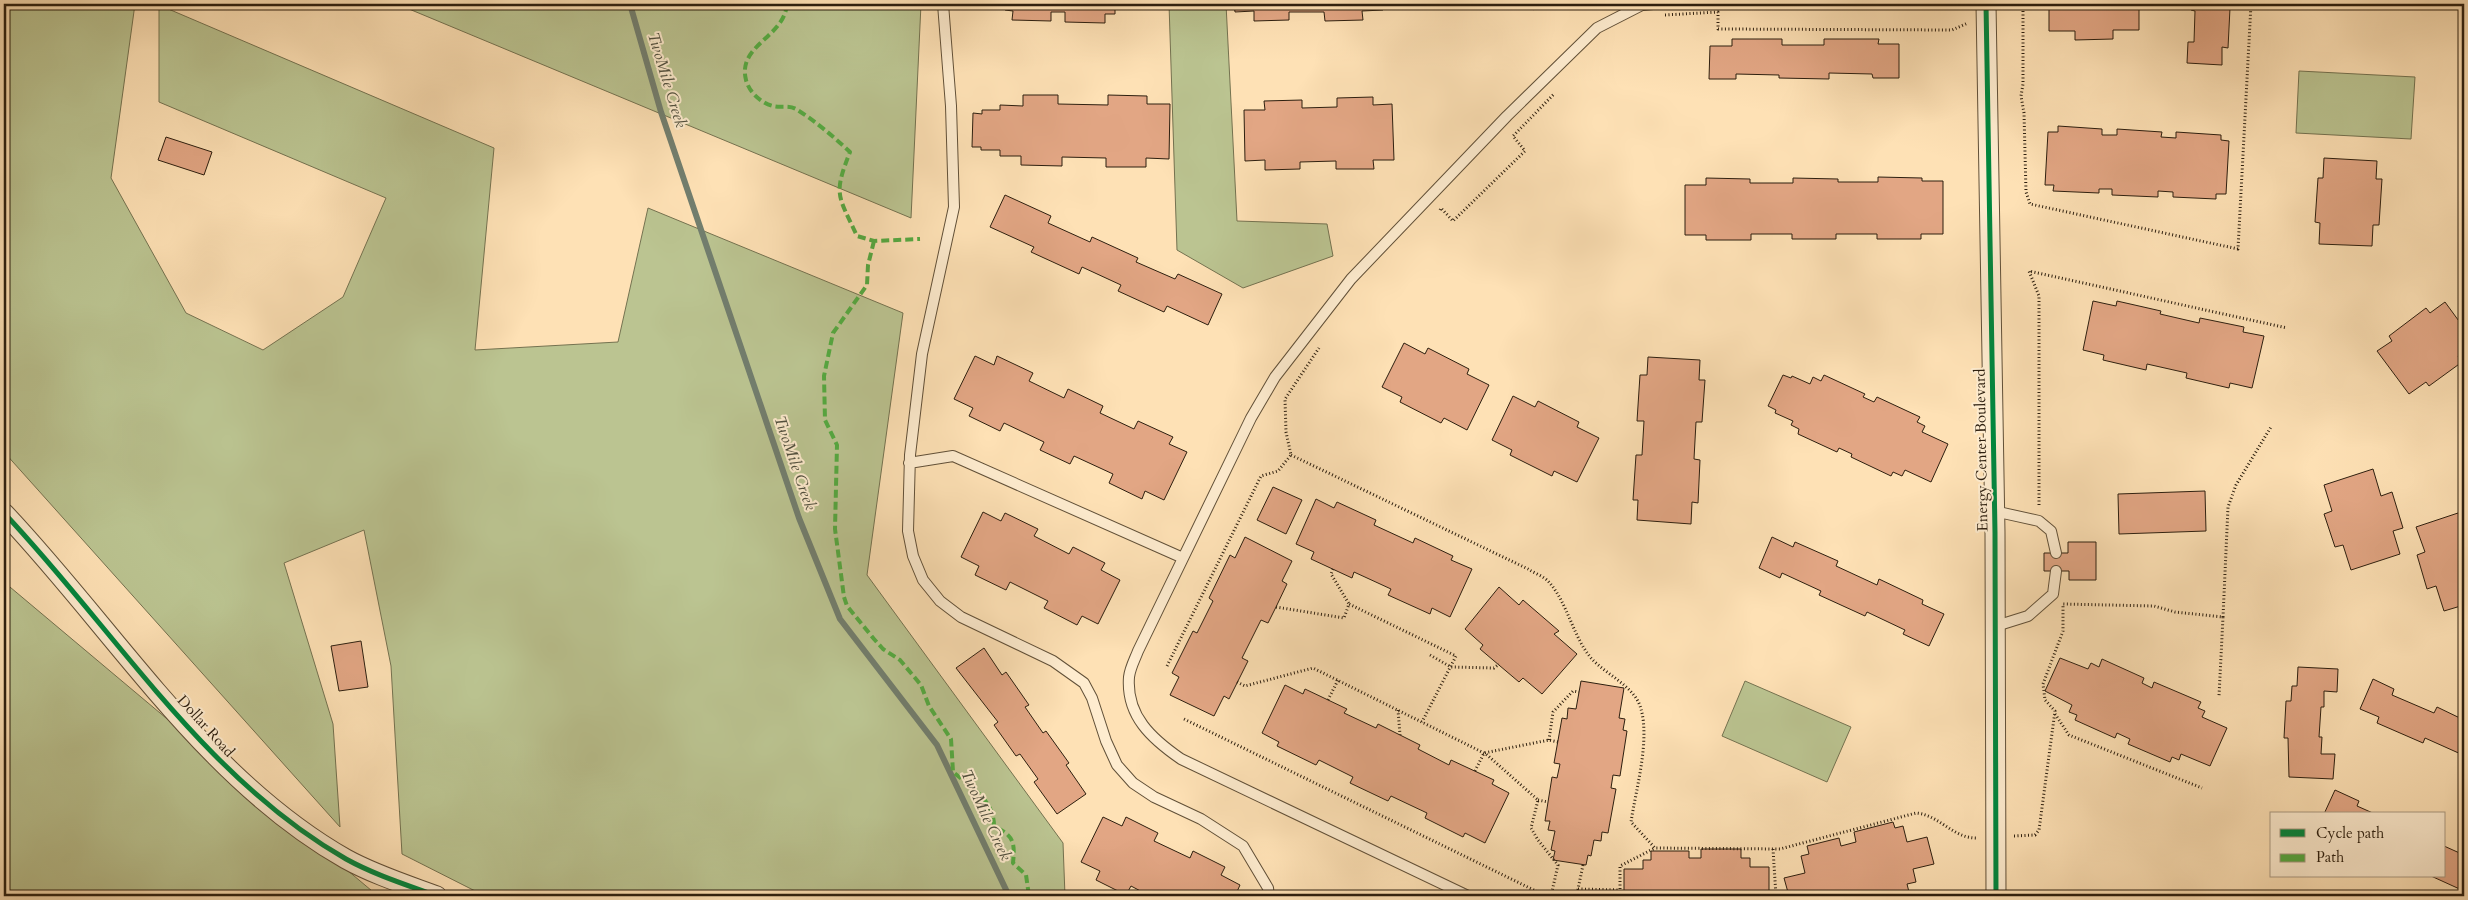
<svg xmlns="http://www.w3.org/2000/svg" width="2468" height="900" viewBox="0 0 2468 900" font-family="Cardo,serif">
	<style>
		.green { fill: #bbc491; stroke: #747250 }
		.lines { fill: none; stroke-linecap: round; stroke-linejoin: round }
		.stream { stroke: #727e6e; stroke-width: 6 }
		.building { fill: #e2a684; stroke: #2d1f0f }
		.lane-casing { stroke: #615038; stroke-width: 12 }
		.street-casing { stroke: #615038; stroke-width: 21 }
		.path { stroke: #2d1f0f; stroke-width: 3; stroke-dasharray: 1 2.5; stroke-linecap: butt }
		.lane { stroke: #feeccf; stroke-width: 10 }
		.street { stroke: #feeccf; stroke-width: 19 }
		.quiet { stroke: #54aa41; stroke-width: 4; stroke-dasharray: 8 4; stroke-linecap: butt }
		.cycleway-casing { stroke: #feeccf; stroke-width: 8 }
		.cycleway { stroke: #00873e; stroke-width: 5 }
		.labels { text-anchor: middle; dominant-baseline: central; stroke-width: 4; stroke-linejoin: round; paint-order: stroke }
		.street-label { font-size: 15px; fill: #2d1f0f; stroke: #feeccf }
		.water-label { font-size: 16px; font-style: italic; fill: #504f3e; stroke: #feeccf }
	</style>
	<rect width="100%" height="100%" fill="#fee1b5"/>
	<filter id="stains"><feTurbulence type="fractalNoise" baseFrequency=".004" numOctaves="4"/><feColorMatrix values="0 0 0 0 .2 0 0 0 0 .09 0 0 0 0 .02 0 0 0 .5 -.17"/></filter>
	<radialGradient id="worn" r=".72"><stop offset=".6" stop-color="#630" stop-opacity="0"/><stop offset="1" stop-color="#630" stop-opacity=".3"/></radialGradient>
	<!-- green -->
	<path class="green" d="M4,4H135L111,178L186,313L263,350L343,297L386,198L159,102V5L494,148L475,350L618,342L648,208L903,313L867,575L1063,843L1065,896H485L402,854L391,666L364,530L284,563L333,724L340,827L4,452Z
		M397,4H921L911,218Z
		M1169,4H1226L1237,221L1327,224L1333,256L1243,288L1177,250Z
		M2299,71L2415,77L2411,139L2296,133Z
		M4,582L378,896H4Z
		M1745,681L1851,727L1827,782L1722,736Z"/>
	<g class="lines">
		<!-- stream -->
		<path class="stream" d="M630,4L661,112L799,518L840,619L937,745L1009,896"/>
	</g>
	<!-- building -->
	<path class="building" d="M1005,4H1143V6H1134V9H1115V14H1105V23L1065,22V12H1051V21L1012,20L1013,11L1005,10Z
		M1234,4H1383V10L1362,11L1363,20L1325,21L1324,12H1289V20L1254,21V11L1235,12Z
		M1527,4H1540L1534,10Z
		M2049,4H2139V30H2113V39L2075,40V31H2049Z
		M2191,4H2225V8H2230L2228,48L2222,47V65L2187,63L2188,42H2194L2195,11L2191,10Z
		M1732,39H1782V45H1824V39H1879L1878,44H1899V78H1873L1872,74L1829,73V79L1779,78V75L1736,74V79H1709L1710,46H1732Z
		M1023,95H1058V104L1108,105V95L1147,96V104H1170L1169,159L1146,158V167H1106V158L1062,157V166L1021,165V156H1000V150H981V147H972L973,113L982,114V110H1000V105L1023,106Z
		M1373,97V105L1392,104L1394,160H1373L1374,169H1336V161L1300,162V169L1265,170V160L1245,161L1244,110H1265L1264,101L1302,100V108L1337,107V98Z
		M2058,126L2102,129V135H2117V129L2162,132L2161,137L2176,138V132L2221,135V140L2229,141L2226,194H2216V199L2173,197V192L2158,191V197L2112,195V189H2099V193L2053,191L2054,185H2045L2048,132H2058Z
		M166,137L212,152L204,175L158,160Z
		M2324,158L2377,161L2376,179H2382L2379,225H2373L2372,246L2319,244L2320,223L2315,222L2318,178H2323Z
		M1878,177L1922,178V181H1943V234H1921V239H1877V234H1836V239H1792V234H1751V240H1706V235H1685V185H1706V178L1750,179V183H1793V178L1838,179V182H1878Z
		M1005,195L1051,216L1048,223L1090,242L1092,237L1138,258L1136,262L1175,279L1178,274L1222,294L1208,325L1167,306L1164,312L1118,291L1121,285L1082,267L1079,274L1031,252L1034,247L990,227Z
		M2093,301L2116,306L2117,301L2161,311L2160,314L2199,323L2200,318L2244,327L2243,332L2264,336L2252,388L2230,383L2229,388L2186,378L2187,373L2147,364L2146,370L2103,360L2104,355L2083,350Z
		M2445,302L2464,328V352L2458,356L2462,362L2429,386L2426,382L2409,394L2377,351L2392,341L2389,336L2426,308L2430,313Z
		M1404,343L1425,354L1428,348L1469,369L1467,374L1489,385L1467,430L1444,418L1441,423L1400,402L1402,397L1382,387Z
		M975,356L994,365L997,356L1033,373L1029,381L1064,398L1068,389L1103,406L1100,413L1134,429L1138,421L1173,437L1169,444L1187,452L1164,500L1145,491L1142,499L1109,483L1113,474L1074,456L1070,464L1040,450L1044,442L1004,423L1000,431L969,416L973,408L954,399Z
		M1648,357L1700,360L1699,380H1705L1702,422H1696L1694,459L1700,460L1698,503L1692,502L1691,524L1637,520L1638,500H1633L1636,455H1642L1644,421H1637L1640,375H1647Z
		M1783,375L1791,378L1792,376L1810,384L1813,377L1821,381L1824,375L1865,394L1863,397L1874,402L1877,397L1920,417L1917,422L1925,426L1922,432L1948,444L1931,482L1905,470L1902,476L1893,472L1891,476L1851,457L1852,454L1839,448L1837,452L1798,434L1799,429L1791,425L1793,421L1775,413L1776,410L1768,406Z
		M1513,396L1535,407L1538,401L1579,422L1577,427L1599,438L1577,482L1554,471L1552,476L1510,455L1512,450L1492,440Z
		M2373,469L2381,496L2392,492L2403,528L2393,531L2400,554L2351,570L2343,545L2335,547L2324,514L2332,511L2324,485Z
		M1273,487L1302,500L1286,534L1257,520Z
		M2205,491L2206,531L2119,534L2118,494Z
		M1316,499L1334,508L1337,502L1376,520L1374,525L1413,543L1415,538L1453,556L1451,560L1472,569L1450,617L1432,608L1430,614L1388,595L1391,589L1354,572L1352,578L1311,559L1314,552L1296,544Z
		M2464,511V605L2444,611L2436,586L2427,589L2417,555L2425,552L2416,527Z
		M983,512L1001,521L1005,513L1038,529L1034,536L1069,554L1073,547L1105,563L1101,570L1120,580L1098,624L1082,616L1077,625L1044,608L1048,601L1010,582L1006,590L975,575L979,566L961,557Z
		M1245,537L1292,561L1282,581L1287,584L1276,607L1268,623L1261,620L1242,658L1248,661L1229,699L1224,696L1214,716L1170,695L1179,677L1172,673L1193,631L1197,633L1213,601L1209,598L1230,555L1235,558Z
		M1772,537L1793,547L1795,542L1838,561L1836,566L1877,585L1879,579L1923,600L1922,604L1944,614L1929,646L1903,634L1905,630L1867,612L1865,616L1819,595L1821,591L1782,573L1780,578L1759,568Z
		M2068,542H2096V580H2069V571H2044V553H2068Z
		M1499,587L1519,605L1523,600L1559,631L1554,634L1577,654L1542,694L1523,678L1519,682L1480,649L1483,645L1465,629Z
		M361,641L368,687L339,691L331,646Z
		M984,648L1002,675L1006,672L1029,705L1025,707L1043,733L1046,731L1069,763L1066,765L1086,794L1057,814L1034,782L1038,779L1020,754L1016,756L994,725L998,722L956,668Z
		M2060,658L2088,669L2091,663L2099,667L2102,659L2144,678L2142,683L2152,688L2154,682L2201,702L2198,708L2205,711L2202,717L2227,728L2210,766L2181,754L2179,760L2172,757L2170,762L2128,744L2130,739L2117,733L2115,738L2075,720L2077,715L2069,712L2072,705L2045,691Z
		M2298,667L2338,669L2337,692L2324,691V707H2321L2319,737H2322L2321,754H2335L2333,779L2289,777L2288,738H2284L2286,701H2291L2292,686H2297Z
		M2373,679L2394,689L2392,695L2434,713L2437,707L2464,720V760L2461,759L2463,755L2425,738L2423,743L2377,723L2379,717L2360,709Z
		M1581,681L1624,688L1619,718L1625,719L1623,730L1627,731L1620,776L1613,775L1611,788L1616,789L1608,833L1602,832L1601,841L1594,840L1591,856L1588,855L1586,865L1553,860L1555,851L1551,850L1555,831L1548,830L1550,821H1545L1552,777L1557,778L1560,764L1554,763L1562,718L1567,719L1568,708L1576,709Z
		M1285,685L1303,694L1305,689L1347,709L1344,713L1376,728L1378,724L1420,745L1418,749L1449,765L1451,760L1494,780L1492,784L1509,793L1485,843L1465,833L1463,837L1425,818L1427,813L1391,796L1388,801L1350,783L1353,777L1319,760L1316,765L1277,746L1279,742L1262,733Z
		M2335,790L2359,801L2357,806L2375,814H2324Z
		M1103,817L1122,826L1126,817L1158,833L1154,841L1190,858L1193,851L1225,867L1221,875L1240,885L1235,896H1150L1131,886L1126,895L1096,880L1100,871L1081,862Z
		M1893,822L1895,828L1903,826L1907,842L1927,837L1934,864L1913,869L1916,882L1907,884L1909,892L1891,896H1872L1871,893L1857,896H1810L1809,892L1789,896L1784,878L1805,873L1801,856L1809,854L1807,846L1839,838L1841,846L1856,842L1854,832Z
		M2444,846L2464,855V891L2431,876H2444Z
		M1701,849H1741V858H1750V867H1769V896H1624V869H1643V860H1651V851H1689V858H1701Z"/>
	<g class="lines">
		<!-- lane casing -->
		<g class="lane-casing">
			<path id="lane" d="M943,4L951,106L954,207L922,354L910,455L908,531L913,556L923,580L940,601L961,617L1053,661L1084,683L1092,698L1106,741L1117,765L1133,783L1154,797L1201,819L1243,846L1268,888L1269,896
				M909,463L953,456L1183,558
				M1994,511L2039,521L2051,531L2056,553
				M1996,626L2028,616L2053,594L2056,571
				M1468,896L1181,759C1152,739 1126,716 1129,677C1130,668 1135,659 1138,651L1251,418L1275,377L1351,279L1507,116L1597,28L1642,5L1653,4"/>
		</g>
		<!-- street casing -->
		<g class="street-casing">
			<path id="street" d="M1986,4L1995,533L1996,896
				M4,513C114,629 205,779 346,859C375,875 407,885 437,896"/>
		</g>
		<!-- path -->
		<path class="path" d="M2023,4V84L2021,96L2024,113L2026,192L2030,204L2238,249L2251,4
			M1665,15L1718,12V29L1952,30L1968,23
			M1440,210L1441,208L1453,221L1525,151L1513,136L1554,94
			M1291,455L1528,569C1534,573 1543,576 1548,581C1568,603 1572,635 1591,658C1606,675 1635,686 1641,709C1650,741 1636,789 1631,822L1655,848L1780,849L1916,813C1940,815 1953,839 1978,838
			M2039,505V296L2029,271L2287,328
			M1333,569L1331,574L1349,604
			M1276,607L1344,618L1349,604L1456,656L1422,722
			M2223,617L2228,507L2236,485L2271,427
			M1430,655L1451,667L1494,668L1499,664
			M1167,666L1261,476L1278,471L1291,455L1286,432L1285,399L1319,348
			M1237,682L1245,686L1313,668L1486,754L1538,800L1531,828L1538,840L1558,865L1551,896
			M1328,700L1338,680
			M1398,710L1400,735
			M2055,714L2069,735L2202,788
			M1184,719L1546,896
			M1549,740L1553,712L1573,691L1579,692
			M1475,771L1484,753L1549,740L1558,742
			M1538,800L1548,802
			M2014,836L2035,835L2039,830L2055,711L2045,700L2043,684L2063,631V604L2154,606L2175,612L2223,617L2219,696
			M1773,849L1776,896
			M1583,865L1578,889L1620,890
			M1576,896L1578,889
			M1620,896V866L1655,848"/>
		<!-- lane -->
		<use href="#lane" class="lane"/>
		<!-- street -->
		<use href="#street" class="street"/>
		<!-- quiet -->
		<path class="quiet" d="M787,4C784,38 737,45 746,80C749,92 761,103 773,106C780,108 789,105 796,109C815,121 833,136 850,152C833,195 838,195 857,236L874,241L920,239
			M874,241L868,265L867,285L833,333L824,376L825,420L837,445L835,529L844,597L847,606L874,639L883,649L900,660L921,685L929,706L951,739L953,772C971,787 994,800 994,826C1014,836 1015,842 1013,863L1026,875L1029,896"/>
		<!-- cycleway casing -->
		<g class="cycleway-casing">
			<path id="cycleway" d="M1986,4L1995,533L1996,896
				M4,513C114,629 205,779 346,859C375,875 407,885 437,896"/>
		</g>
		<!-- cycleway -->
		<use href="#cycleway" class="cycleway"/>
	</g>
	<g class="labels">
		<!-- street labels -->
		<g class="street-label">
			<text transform="translate(1981 450) rotate(-91)">Energy Center Boulevard</text>
			<text transform="translate(206 726) rotate(48)">Dollar Road</text>
		</g>
		<!-- water labels -->
		<g class="water-label">
			<text transform="translate(667 80) rotate(73)">TwoMile Creek</text>
			<text transform="translate(795 463) rotate(71)">TwoMile Creek</text>
			<text transform="translate(986 815) rotate(65)">TwoMile Creek</text>
		</g>
	</g>
	<!-- margin -->
	<rect width="2468" height="900" fill="none" stroke="#fee1b5" stroke-width="20"/>
	<rect x="5" y="5" width="2458" height="890" fill="none" stroke="#2d1f0f" stroke-width="2.5"/>
	<rect x="10" y="10" width="2448" height="880" fill="none" stroke="#2d1f0f"/>
	<!-- legend -->
	<rect x="2270" y="812" width="175" height="65" fill="#feeccf" stroke="#aa9a82"/>
	<rect x="2280" y="829" width="25" height="8" fill="#00873e" stroke="#aa9a82"/>
	<text x="2316" y="838" font-size="15" fill="#2d1f0f">Cycle path</text>
	<rect x="2280" y="854" width="25" height="8" fill="#54aa41" stroke="#aa9a82"/>
	<text x="2316" y="862" font-size="15" fill="#2d1f0f">Path</text>
	<rect width="100%" height="100%" filter="url(#stains)"/>
	<rect width="100%" height="100%" fill="url(#worn)"/>
</svg>
